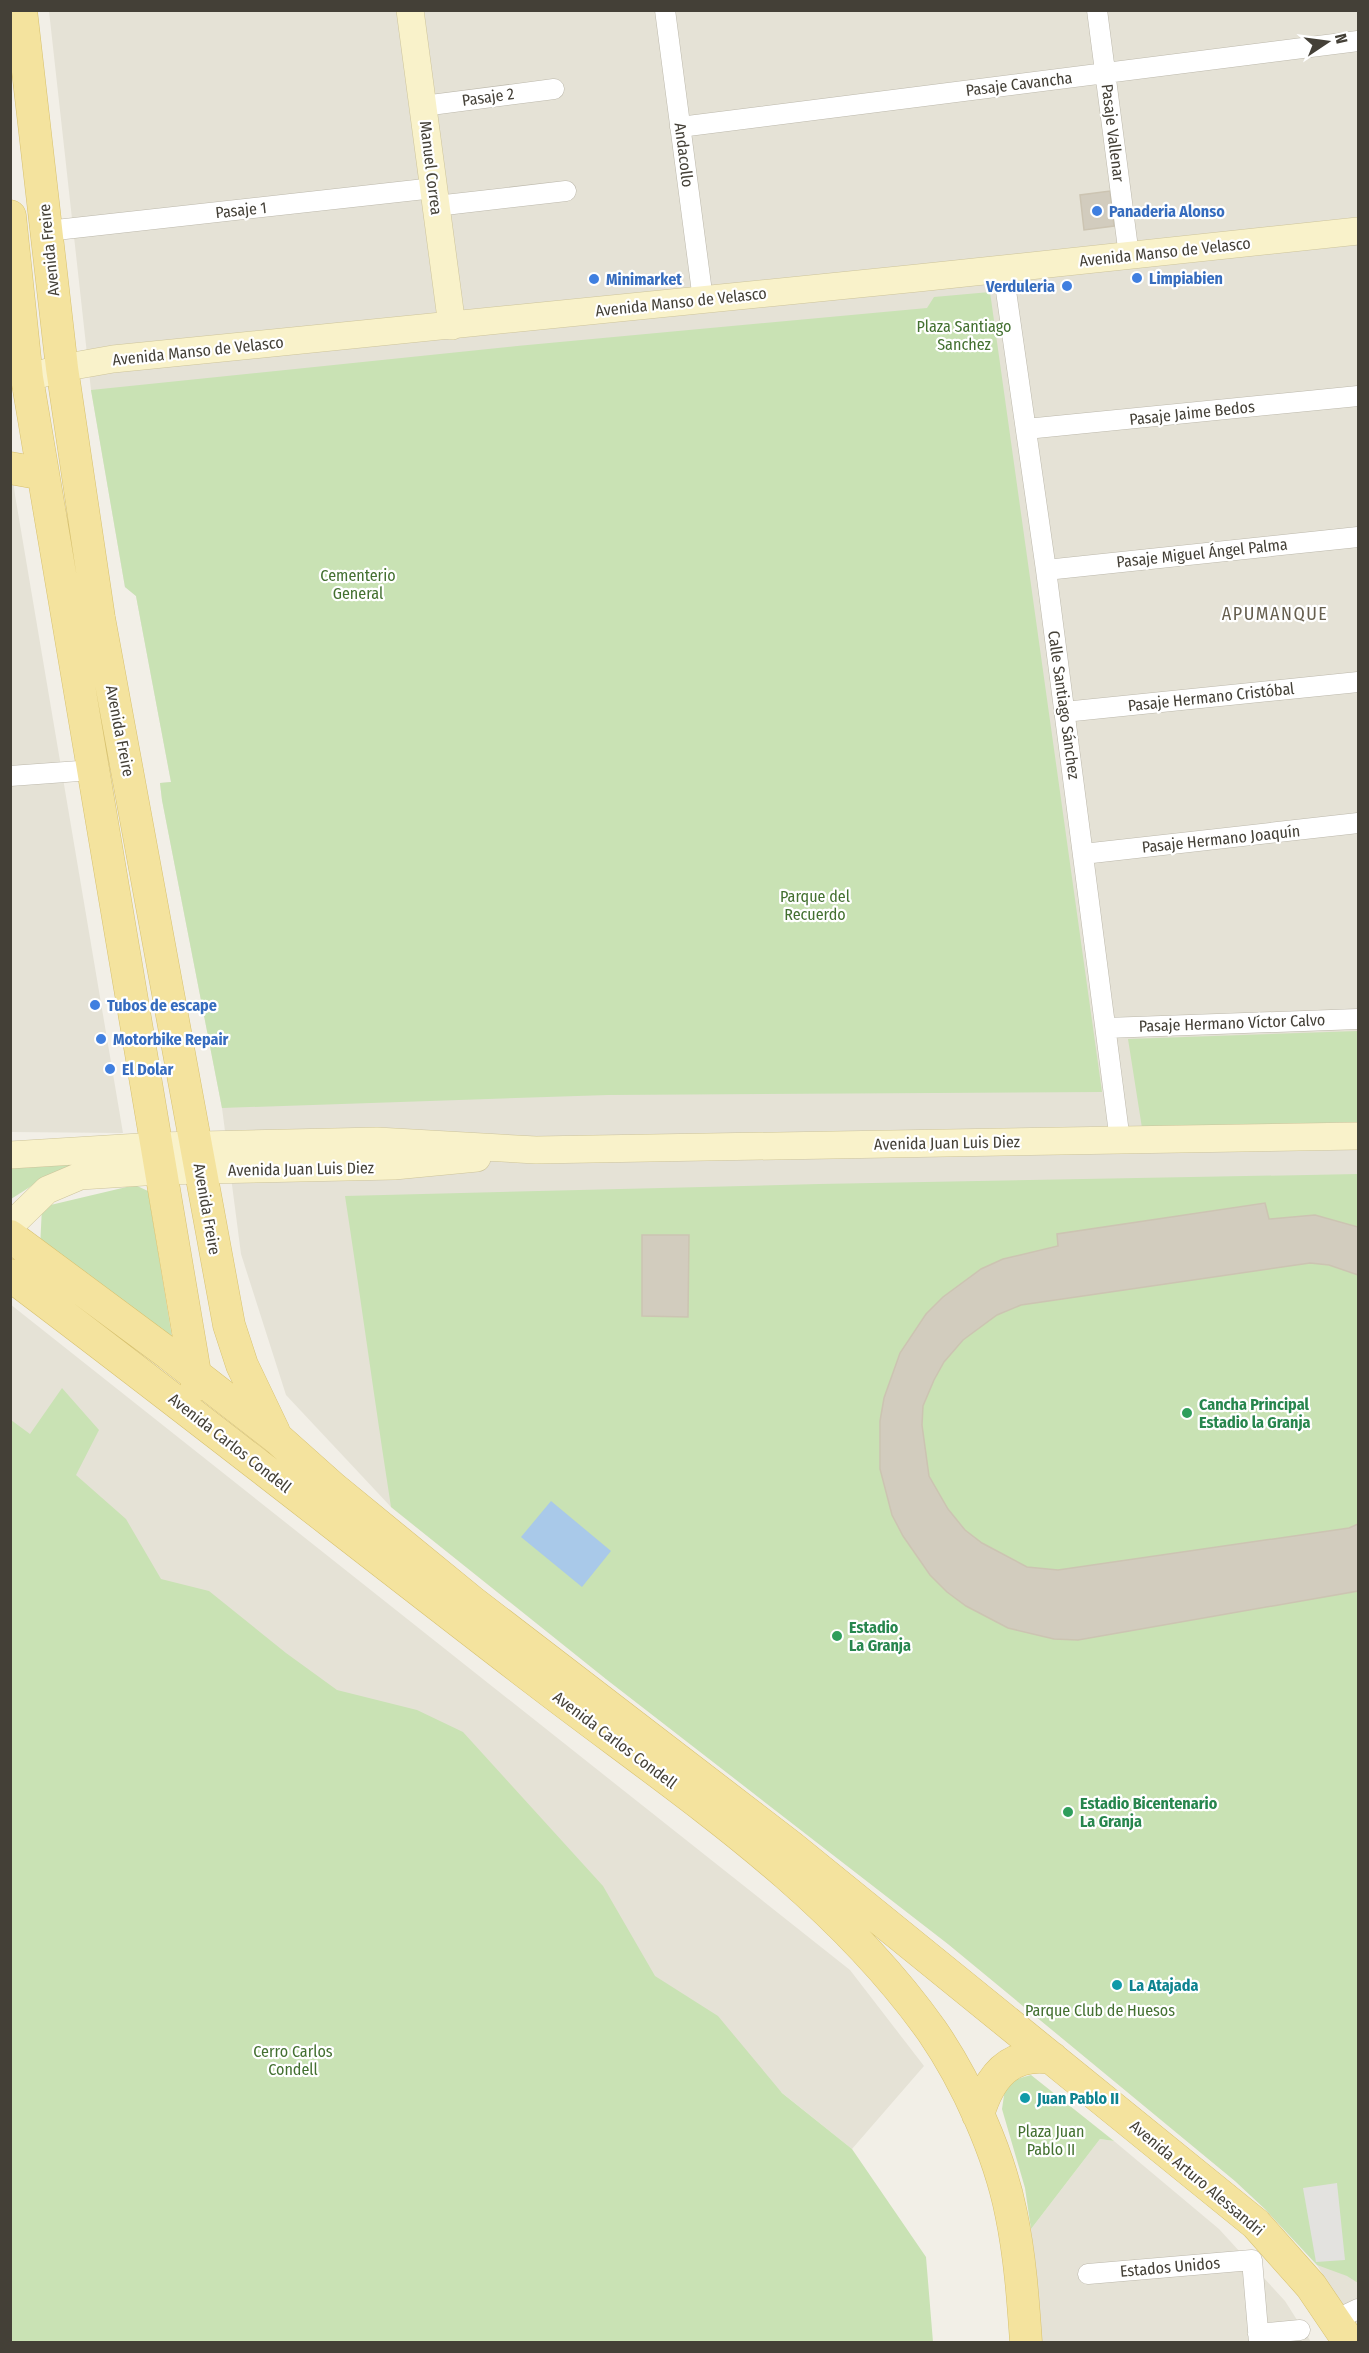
<svg xmlns="http://www.w3.org/2000/svg" width="1369" height="2353" viewBox="0 0 1369 2353" font-family="'Fira Sans Condensed',sans-serif">
	<style>
		.residential { fill: #e5e2d6 }
		.green { fill: #c9e2b4 }
		.parking { fill: #e3e2df }
		.water { fill: #a9c9e9 }
		.building { fill: #d2ccbe; stroke: #ccc4b2; stroke-width: 1.5 }
		.lines { fill: none; stroke-linecap: round; stroke-linejoin: round }
		.street-casing { stroke: #bcb8ab; stroke-width: 21 }
		.secondary-casing { stroke: #cdc49b; stroke-width: 28 }
		.primary-casing { stroke: #d7c16f; stroke-width: 33 }
		.street { stroke: #fff; stroke-width: 20 }
		.secondary { stroke: #f9f2ca; stroke-width: 27 }
		.primary { stroke: #f4e39e; stroke-width: 32 }
		.shop-dot { fill: #3f7fe0; stroke: #fff; stroke-width: 2 }
		.leisure-dot { fill: #2e9e5b; stroke: #fff; stroke-width: 2 }
		.culture-dot { fill: #0f9aa8; stroke: #fff; stroke-width: 2 }
		.labels { text-anchor: middle; dominant-baseline: central; stroke-width: 4.5; stroke-linejoin: round; paint-order: stroke }
		.street-label { font-size: 16px; fill: #444037; stroke: #fff }
		.shop-label { font-size: 16px; font-weight: bold; fill: #366cbe; stroke: #fff; text-anchor: start }
		.park-label { font-size: 16px; fill: #437030; stroke: #fff }
		.leisure-label { font-size: 16px; font-weight: bold; fill: #27864d; stroke: #fff; text-anchor: start }
		.culture-label { font-size: 16px; font-weight: bold; fill: #0d838f; stroke: #fff; text-anchor: start }
		.neighbourhood-label { font-size: 18px; letter-spacing: 1.5px; fill: #665f4f; stroke: #fff }
	</style>
	<rect width="100%" height="100%" fill="#f2efe7"/>
	<!-- residential -->
	<path class="residential" d="M49,11H1358V2332L1317,2265L1265,2209L1235,2181L948,1944L606,1679L391,1507L286,1395L241,1254L222,1108L162,800L160,783L171,782L136,596L125,587L91,390Z
		M10,455L15,495L123,1133L11,1132Z
		M10,1304L850,1970L924,2066L852,2149L11,1473Z
		M1100,2139L1114,2141L1219,2229L1285,2301L1311,2342H1039L1031,2229Z"/>
	<!-- green -->
	<path class="green" d="M990,292L1102,1092L608,1095L222,1108L162,800L160,783L171,782L136,596L125,587L91,390L517,346L927,308L934,297Z
		M1358,1031V1122L1142,1128L1128,1039Z
		M89,1159L41,1180L11,1199V1165Z
		M1358,1174V2283L1347,2276L1317,2265L1265,2209L1235,2181L948,1944L606,1679L391,1507C375,1404 361,1300 345,1196L819,1184Z
		M135,1185L148,1191L173,1343L40,1248L42,1207Z
		M62,1388L99,1430L76,1475L126,1519L161,1579L209,1591L286,1653L337,1690L417,1710L463,1732L603,1886L655,1976L718,2016L782,2093L852,2149L926,2257L933,2342H11V1420L30,1434Z
		M1031,2075L1114,2141L1100,2139L1031,2229L1025,2188L1002,2109L1006,2082Z"/>
	<!-- parking -->
	<path class="parking" d="M1337,2183L1345,2260L1316,2262L1303,2188Z"/>
	<!-- water -->
	<path class="water" d="M551,1501L611,1551L582,1587L521,1537Z"/>
	<!-- building -->
	<path class="building" d="M1110,191L1114,226L1084,230L1080,195Z
		M1265,1203L1269,1219L1315,1215L1358,1227V1275L1329,1265L1310,1263L1021,1305L997,1315L963,1340L944,1362L934,1380L923,1406L922,1425L929,1476L948,1509L965,1530L982,1543L1027,1567L1058,1570L1349,1528L1358,1524V1591L1078,1640L1054,1639L1008,1628L966,1606L947,1592L930,1575L903,1536L892,1515L880,1469V1421L884,1398L900,1353L926,1314L943,1297L981,1269L1003,1259L1058,1246L1057,1234Z
		M642,1235H689L688,1317L642,1316Z"/>
	<g class="lines">
		<!-- street casing -->
		<g class="street-casing">
			<path id="street" d="M665,10L703,300
				M1097,10L1129,256
				M423,106L554,89
				M680,127L1358,41
				M436,206L566,191
				M47,231L434,188
				M1003,270L1046,570L1120,1141
				M1026,429L1358,396
				M1046,570L1358,537
				M1064,712L1358,682
				M10,776L93,770
				M1083,854L1358,823
				M1106,1028L1358,1019
				M1088,2274L1252,2260L1259,2342
				M1335,2320L1358,2309
				M1258,2334L1300,2330"/>
		</g>
		<!-- secondary casing -->
		<g class="secondary-casing">
			<path id="secondary" d="M410,10L452,326
				M27,378L62,368L113,359L918,278L1358,231
				M10,1155L156,1146L377,1141L536,1150L1358,1136
				M10,1226L47,1190L80,1176L160,1171L394,1166L477,1158"/>
		</g>
		<!-- primary casing -->
		<g class="primary-casing">
			<path id="primary" d="M21,10L62,368L99,618L229,1325L242,1365L274,1432
				M10,216L27,378L197,1385
				M10,468L43,474
				M10,1236L169,1354L277,1438L333,1488L471,1601L790,1846L1256,2224L1311,2286L1349,2342
				M10,1275C188,1409 362,1547 538,1682C677,1789 829,1886 932,2031C967,2082 999,2153 1011,2213C1020,2256 1023,2299 1026,2342
				M978,2115C989,2078 1009,2051 1052,2058"/>
		</g>
		<!-- street -->
		<use href="#street" class="street"/>
		<!-- secondary -->
		<use href="#secondary" class="secondary"/>
		<!-- primary -->
		<use href="#primary" class="primary"/>
	</g>
	<!-- markers -->
	<g class="shop-dot">
		<circle cx="1097" cy="211" r="6"/>
		<circle cx="1137" cy="278" r="6"/>
		<circle cx="594" cy="279" r="6"/>
		<circle cx="1067" cy="286" r="6"/>
		<circle cx="95" cy="1005" r="6"/>
		<circle cx="101" cy="1039" r="6"/>
		<circle cx="110" cy="1069" r="6"/>
	</g>
	<g class="leisure-dot">
		<circle cx="1187" cy="1413" r="6"/>
		<circle cx="837" cy="1636" r="6"/>
		<circle cx="1068" cy="1812" r="6"/>
	</g>
	<g class="culture-dot">
		<circle cx="1117" cy="1985" r="6"/>
		<circle cx="1025" cy="2098" r="6"/>
	</g>
	<g class="labels">
		<!-- street labels -->
		<g class="street-label">
			<text transform="translate(1019 84) rotate(-7)">Pasaje Cavancha</text>
			<text transform="translate(488 97) rotate(-8)">Pasaje 2</text>
			<text transform="translate(1113 133) rotate(83)">Pasaje Vallenar</text>
			<text transform="translate(684 155) rotate(83)">Andacollo</text>
			<text transform="translate(431 168) rotate(83)">Manuel Correa</text>
			<text transform="translate(241 210) rotate(-6)">Pasaje 1</text>
			<text transform="translate(49 250) rotate(-96)">Avenida Freire</text>
			<text transform="translate(1165 252) rotate(-6)">Avenida Manso de Velasco</text>
			<text transform="translate(681 302) rotate(-6)">Avenida Manso de Velasco</text>
			<text transform="translate(198 351) rotate(-6)">Avenida Manso de Velasco</text>
			<text transform="translate(1192 413) rotate(-6)">Pasaje Jaime Bedos</text>
			<text transform="translate(1202 553) rotate(-6)">Pasaje Miguel Ángel Palma</text>
			<text transform="translate(1211 697) rotate(-6)">Pasaje Hermano Cristóbal</text>
			<text transform="translate(1064 705) rotate(82)">Calle Santiago Sánchez</text>
			<text transform="translate(120 731) rotate(79)">Avenida Freire</text>
			<text transform="translate(1221 839) rotate(-6)">Pasaje Hermano Joaquín</text>
			<text transform="translate(1232 1023) rotate(-2)">Pasaje Hermano Víctor Calvo</text>
			<text transform="translate(947 1143) rotate(-1)">Avenida Juan Luis Diez</text>
			<text transform="translate(301 1169) rotate(-1)">Avenida Juan Luis Diez</text>
			<text transform="translate(207 1209) rotate(80)">Avenida Freire</text>
			<text transform="translate(230 1443) rotate(38)">Avenida Carlos Condell</text>
			<text transform="translate(615 1740) rotate(37)">Avenida Carlos Condell</text>
			<text transform="translate(1197 2178) rotate(40)">Avenida Arturo Alessandri</text>
			<text transform="translate(1170 2267) rotate(-5)">Estados Unidos</text>
		</g>
		<!-- shop labels -->
		<g class="shop-label">
			<text x="1109" y="211">Panaderia Alonso</text>
			<text x="1149" y="278">Limpiabien</text>
			<text x="606" y="279">Minimarket</text>
			<text x="1055" y="286" text-anchor="end">Verduleria</text>
			<text x="107" y="1005">Tubos de escape</text>
			<text x="113" y="1039">Motorbike Repair</text>
			<text x="122" y="1069">El Dolar</text>
		</g>
		<!-- park labels -->
		<g class="park-label">
			<text x="964" y="326">Plaza Santiago<tspan x="964" dy="18">Sanchez</tspan></text>
			<text x="358" y="575">Cementerio<tspan x="358" dy="18">General</tspan></text>
			<text x="815" y="896">Parque del<tspan x="815" dy="18">Recuerdo</tspan></text>
			<text x="1100" y="2010">Parque Club de Huesos</text>
			<text x="293" y="2051">Cerro Carlos<tspan x="293" dy="18">Condell</tspan></text>
			<text x="1051" y="2131">Plaza Juan<tspan x="1051" dy="18">Pablo II</tspan></text>
		</g>
		<!-- leisure labels -->
		<g class="leisure-label">
			<text x="1199" y="1404">Cancha Principal<tspan x="1199" dy="18">Estadio la Granja</tspan></text>
			<text x="849" y="1627">Estadio<tspan x="849" dy="18">La Granja</tspan></text>
			<text x="1080" y="1803">Estadio Bicentenario<tspan x="1080" dy="18">La Granja</tspan></text>
		</g>
		<!-- culture labels -->
		<g class="culture-label">
			<text x="1129" y="1985">La Atajada</text>
			<text x="1037" y="2098">Juan Pablo II</text>
		</g>
		<!-- neighbourhood labels -->
		<g class="neighbourhood-label">
			<text x="1275" y="614">APUMANQUE</text>
		</g>
	</g>
	<!-- border -->
	<rect width="1369" height="2353" fill="none" stroke="#444037" stroke-width="24"/>
	<!-- north arrow -->
	<g transform="translate(1327 42) rotate(77)" stroke="#ffffff" stroke-width="4.5" paint-order="stroke">
	<path d="M0-4.5L10 22L0 15L-10 22Z" fill="#444037"/>
	<text y="-9" font-size="16" font-weight="bold" text-anchor="middle" fill="#444037">N</text>
	</g>
</svg>
